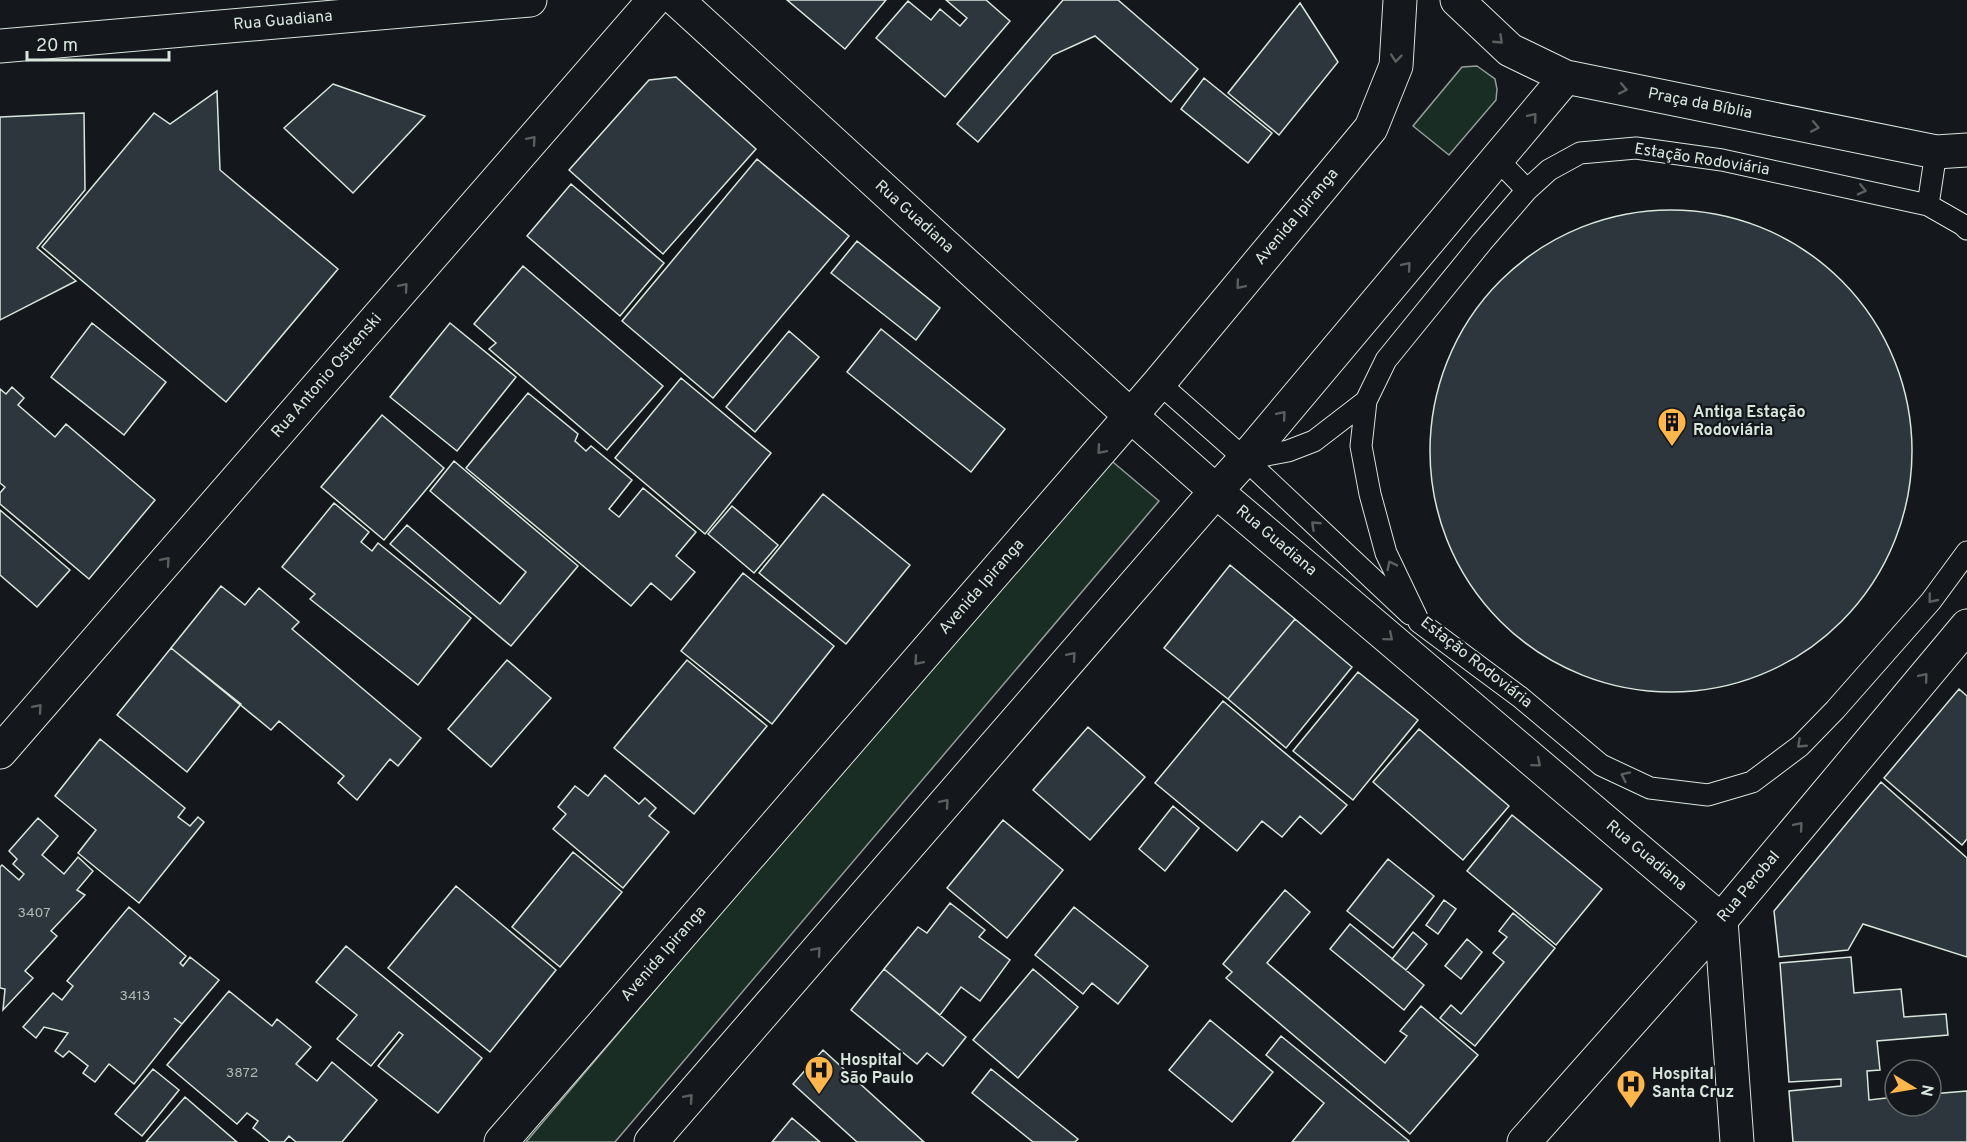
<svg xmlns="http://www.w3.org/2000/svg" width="1967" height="1142" viewBox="0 0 1967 1142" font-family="Overpass,sans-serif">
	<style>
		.green { fill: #1a2d24; stroke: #939e99; stroke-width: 1.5 }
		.building { fill: #2c363c; stroke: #d8e6dc; stroke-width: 1.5 }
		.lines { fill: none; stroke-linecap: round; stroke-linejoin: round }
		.service-casing { stroke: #d8e6dc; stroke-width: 23 }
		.minor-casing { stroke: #d8e6dc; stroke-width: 35 }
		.tertiary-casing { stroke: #d8e6dc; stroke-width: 35 }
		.service { stroke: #14181c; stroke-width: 21 }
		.minor { stroke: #14181c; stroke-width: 33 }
		.tertiary { stroke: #14181c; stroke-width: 33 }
		.oneway { stroke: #59605f }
		.labels { text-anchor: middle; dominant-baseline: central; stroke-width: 4.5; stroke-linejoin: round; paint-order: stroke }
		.number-label { font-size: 14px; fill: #adbab4 }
		.street-label { font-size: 16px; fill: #d8e6dc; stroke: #14181c }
		.poi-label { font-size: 16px; font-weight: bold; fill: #d8e6dc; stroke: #14181c; text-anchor: start }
	</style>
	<rect width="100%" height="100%" fill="#14181c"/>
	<!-- green -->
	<path class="green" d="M1477,66L1495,79L1497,89L1496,100L1449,155L1413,126L1462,67Z
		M1107,457L1159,501L615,1142H526Z"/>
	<!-- building -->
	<path class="building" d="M787,0H886L845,49Z
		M946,0H986L1010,21L945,97L876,38L908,1L931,20L940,9L960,26L967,18Z
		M1063,0H1118L1198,69L1171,102L1095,36L1053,55L978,142L957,124Z
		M1300,3L1338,62L1279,135L1228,93Z
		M676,77L756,149L663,254L569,170L649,80Z
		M1204,78L1272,133L1248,163L1181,109Z
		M333,84L425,116L353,193L284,128Z
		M217,91L220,170L338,269L226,402L42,247L154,113L170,124Z
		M84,113L85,190L37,248L76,281L0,320V117Z
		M757,159L849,236L713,398L622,321Z
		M571,184L664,263L620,316L527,236Z
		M1430 451a241 241 0 1 1 482 0a241 241 0 1 1-482 0Z
		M857,241L940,308L916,340L831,273Z
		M523,266L663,386L607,450L489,349L496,343L474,324Z
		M92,323L166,382L124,435L51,377Z
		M450,323L516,377L457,451L390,397Z
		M881,329L1005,429L971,472L847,372Z
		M789,331L819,357L755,432L726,407Z
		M681,378L771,453L705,534L615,458Z
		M12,387L24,398L18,405L55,437L66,424L155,500L89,579L0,504V493L5,487L0,483V389L6,394Z
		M528,393L578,434L575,441L586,451L591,446L632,480L609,509L619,517L643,488L696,532L676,556L695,572L671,600L651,583L631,606L466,468Z
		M382,415L444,468L384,540L321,487Z
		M454,461L578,566L511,646L390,544L407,525L500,604L526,572L430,491Z
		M823,494L910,565L846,644L759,573Z
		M334,503L369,532L361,542L372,551L378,543L471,618L418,685L310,599L315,594L282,567Z
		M732,506L778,545L754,573L708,534Z
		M0,510L70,570L37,607L0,575Z
		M1230,565L1295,619L1228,699L1164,648Z
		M743,573L834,646L772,724L681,651Z
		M221,586L245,605L259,588L299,622L292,629L421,738L398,766L390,759L357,800L338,783L344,776L279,721L271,730L171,648Z
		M1295,619L1352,667L1286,748L1228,699Z
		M171,648L241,704L187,772L117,715Z
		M507,660L551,698L491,767L448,729Z
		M687,660L767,726L694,814L614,748Z
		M1358,672L1418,720L1353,800L1293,751Z
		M1959,689L1967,696V839L1962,845L1884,778Z
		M1223,701L1347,805L1321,834L1300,816L1282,837L1262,821L1237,851L1155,783Z
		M1088,727L1145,777L1090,840L1033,790Z
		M1419,729L1509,806L1463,860L1373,782Z
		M100,739L185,808L178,817L190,826L198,817L204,822L139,903L78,853L96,830L55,796Z
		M605,775L639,804L645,798L656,808L649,816L669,832L623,888L553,829L566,814L558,807L575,786L588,796Z
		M1881,782L1967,858V957L1863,924L1848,950L1779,957L1774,911Z
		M1173,806L1199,828L1165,871L1139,849Z
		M1512,815L1602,889L1556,945L1467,871Z
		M38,818L58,836L42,855L64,874L78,857L93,871L77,890L85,895L51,931L57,936L25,971L33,978L3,1010L5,989L0,988V867L2,865L19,880L24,874L13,864L17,859L9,851Z
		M1003,820L1063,870L1007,938L947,888Z
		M573,852L622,892L560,967L512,927Z
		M1388,859L1434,896L1393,948L1347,911Z
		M456,886L556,970L490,1052L388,968Z
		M1285,890L1310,912L1267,963L1385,1063L1407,1036L1400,1031L1421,1006L1478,1055L1410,1134L1226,978L1232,972L1223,964Z
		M1444,900L1456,909L1438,934L1426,925Z
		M950,903L985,930L979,937L1010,960L980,1001L961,987L940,1015L884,969L918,927L927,933Z
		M129,907L186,956L180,963L183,966L190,957L219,980L182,1024L174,1018L182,1024L134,1084L109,1064L95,1082L83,1073L88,1066L69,1051L63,1057L55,1051L68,1033L44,1027L36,1038L23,1027L53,993L62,1000L73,986L67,981Z
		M1074,907L1148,966L1118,1004L1092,983L1083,994L1035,955Z
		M1513,913L1555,948L1475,1046L1440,1018L1451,1005L1461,1014L1504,962L1493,953L1507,937L1499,931Z
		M1350,924L1424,985L1404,1010L1330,949Z
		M1413,932L1427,944L1406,970L1392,959Z
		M1467,939L1482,952L1461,979L1445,966Z
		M346,946L482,1058L438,1113L378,1066L403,1035L399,1032L371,1066L337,1039L357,1015L316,982Z
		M1851,957L1854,993L1901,989L1904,1017L1946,1014L1948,1035L1877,1041L1880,1070L1867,1071L1869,1100L1895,1097V1106H1931V1094L1967,1091V1142H1793L1789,1091L1841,1086V1079L1789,1082L1780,963Z
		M884,969L966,1037L943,1066L927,1053L917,1064L851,1010Z
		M1033,969L1078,1007L1018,1078L973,1040Z
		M229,991L272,1026L277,1019L311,1047L296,1064L317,1081L332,1062L377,1100L342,1142H296L289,1136L284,1142H270L253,1128L258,1121L247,1113L237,1124L167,1065Z
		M1210,1020L1273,1072L1232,1122L1169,1070Z
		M1281,1036L1409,1141V1142H1292L1324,1103L1266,1055Z
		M823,1050L924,1142H857L793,1084Z
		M153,1069L179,1090L142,1136L115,1114Z
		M991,1069L1078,1139L1075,1142H1033L972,1093Z
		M185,1097L237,1142H146Z
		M792,1118L820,1142H772Z"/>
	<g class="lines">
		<!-- service casing -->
		<g class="service-casing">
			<path id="service" d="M1497,159L1527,190
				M1928,205L1936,152
				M1967,229L1963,225L1928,205L1722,160L1636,148L1580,153L1549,170L1527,190L1482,242L1386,360L1366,401L1361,446L1370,494L1386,553L1419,622L1520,697L1601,765L1650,788L1708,795L1752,782L1800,746L1835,710L1931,601L1967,552
				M1159,383L1245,459L1410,614
				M1245,459L1288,451L1314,441L1366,401"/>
		</g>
		<!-- minor casing -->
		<g class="minor-casing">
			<path id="minor" d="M677,0L1131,416L1216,491L1721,920L1737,1142
				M0,46L530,0
				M1524,1142L1721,920L1967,626"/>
		</g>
		<!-- tertiary casing -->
		<g class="tertiary-casing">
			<path id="tertiary" d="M1457,0L1510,50L1566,77L1936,152L1967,150
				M0,752L654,0
				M501,1142L1159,383L1371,128L1396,66L1400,0
				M651,1142L1216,491L1245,459L1566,77"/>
		</g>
		<!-- service -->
		<use href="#service" class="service"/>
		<!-- minor -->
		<use href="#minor" class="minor"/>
		<!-- tertiary -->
		<use href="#tertiary" class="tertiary"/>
	</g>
	<!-- one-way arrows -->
	<defs><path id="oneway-chevron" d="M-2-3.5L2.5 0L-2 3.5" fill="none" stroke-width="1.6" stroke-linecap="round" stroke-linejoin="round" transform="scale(1.5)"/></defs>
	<g class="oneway">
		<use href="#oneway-chevron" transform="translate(1499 40) rotate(43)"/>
		<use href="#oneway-chevron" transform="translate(1396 58) rotate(96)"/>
		<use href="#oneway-chevron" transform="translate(1623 89) rotate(11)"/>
		<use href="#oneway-chevron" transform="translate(1533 117) rotate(-50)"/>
		<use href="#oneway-chevron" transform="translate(1815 127) rotate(11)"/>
		<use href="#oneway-chevron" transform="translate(532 140) rotate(-49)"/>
		<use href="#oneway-chevron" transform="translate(1862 190) rotate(13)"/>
		<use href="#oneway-chevron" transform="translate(1407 266) rotate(-50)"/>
		<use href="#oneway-chevron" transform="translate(1240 285) rotate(130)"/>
		<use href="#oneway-chevron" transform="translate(404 287) rotate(-49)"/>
		<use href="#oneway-chevron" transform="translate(1282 415) rotate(-50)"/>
		<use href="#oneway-chevron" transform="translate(1101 450) rotate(131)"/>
		<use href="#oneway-chevron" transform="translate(1315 525) rotate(-137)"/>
		<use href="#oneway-chevron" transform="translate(166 561) rotate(-49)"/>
		<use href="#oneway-chevron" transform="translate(1391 565) rotate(-116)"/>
		<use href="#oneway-chevron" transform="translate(1932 599) rotate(129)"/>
		<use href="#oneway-chevron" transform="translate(1389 637) rotate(40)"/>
		<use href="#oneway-chevron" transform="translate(1072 656) rotate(-49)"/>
		<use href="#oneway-chevron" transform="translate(918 661) rotate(131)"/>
		<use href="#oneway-chevron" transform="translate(1924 677) rotate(-50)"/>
		<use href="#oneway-chevron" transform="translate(38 708) rotate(-49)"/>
		<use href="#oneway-chevron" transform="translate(1801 744) rotate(137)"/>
		<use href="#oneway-chevron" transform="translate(1537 763) rotate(40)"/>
		<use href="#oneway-chevron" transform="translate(1625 776) rotate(-155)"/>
		<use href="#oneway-chevron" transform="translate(945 803) rotate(-49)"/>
		<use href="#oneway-chevron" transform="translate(1799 826) rotate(-50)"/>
		<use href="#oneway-chevron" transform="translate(817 951) rotate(-49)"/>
		<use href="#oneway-chevron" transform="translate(689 1098) rotate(-49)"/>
	</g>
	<!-- icons -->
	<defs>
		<g id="building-pin" transform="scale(1.5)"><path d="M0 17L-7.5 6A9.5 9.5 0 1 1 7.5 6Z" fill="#ffb74d" stroke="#14181c"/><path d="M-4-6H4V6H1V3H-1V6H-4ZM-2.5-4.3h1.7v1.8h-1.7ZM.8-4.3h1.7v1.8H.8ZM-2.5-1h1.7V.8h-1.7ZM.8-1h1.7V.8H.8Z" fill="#111"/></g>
		<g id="hospital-pin" transform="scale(1.5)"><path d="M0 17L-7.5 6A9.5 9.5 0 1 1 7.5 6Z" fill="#ffb74d" stroke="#14181c"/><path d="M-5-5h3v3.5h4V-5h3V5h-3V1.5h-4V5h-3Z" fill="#111"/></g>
	</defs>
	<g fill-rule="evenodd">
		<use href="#building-pin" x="1672" y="422"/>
		<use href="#hospital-pin" x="819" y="1070"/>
		<use href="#hospital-pin" x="1631" y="1084"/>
	</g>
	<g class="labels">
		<!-- number labels -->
		<g class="number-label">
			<text x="34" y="913">3407</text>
			<text x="135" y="996">3413</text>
			<text x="242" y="1073">3872</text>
		</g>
		<!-- street labels -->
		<g class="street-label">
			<text transform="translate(283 21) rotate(-5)">Rua Guadiana</text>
			<text transform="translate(1700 104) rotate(11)">Praça da Bíblia</text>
			<text transform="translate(1702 160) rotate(9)">Estação Rodoviária</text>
			<text transform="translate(914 217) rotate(42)">Rua Guadiana</text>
			<text transform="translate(1297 217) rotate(-50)">Avenida Ipiranga</text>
			<text transform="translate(327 376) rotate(-49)">Rua Antonio Ostrenski</text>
			<text transform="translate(1276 541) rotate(40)">Rua Guadiana</text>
			<text transform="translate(982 587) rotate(-49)">Avenida Ipiranga</text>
			<text transform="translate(1476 663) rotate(38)">Estação Rodoviária</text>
			<text transform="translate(1646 856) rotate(40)">Rua Guadiana</text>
			<text transform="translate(1749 887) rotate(-50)">Rua Perobal</text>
			<text transform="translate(664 954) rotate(-49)">Avenida Ipiranga</text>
		</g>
		<!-- poi labels -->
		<g class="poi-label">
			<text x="1693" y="413">Antiga Estação<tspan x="1693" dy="18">Rodoviária</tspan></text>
			<text x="840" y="1061">Hospital<tspan x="840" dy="18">São Paulo</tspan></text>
			<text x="1652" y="1075">Hospital<tspan x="1652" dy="18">Santa Cruz</tspan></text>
		</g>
	</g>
	<!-- north arrow -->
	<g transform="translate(1913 1088) rotate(101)"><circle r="28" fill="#14181c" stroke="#626a69" stroke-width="1.5"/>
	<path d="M0-4.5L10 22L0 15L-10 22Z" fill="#ffb74d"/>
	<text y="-9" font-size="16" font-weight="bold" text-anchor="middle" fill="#d8e6dc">N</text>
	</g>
	<!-- scale -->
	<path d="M27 51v9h142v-9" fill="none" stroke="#d8e6dc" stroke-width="3"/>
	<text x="36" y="51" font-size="18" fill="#d8e6dc" stroke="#14181c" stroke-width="4.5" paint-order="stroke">20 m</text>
</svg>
